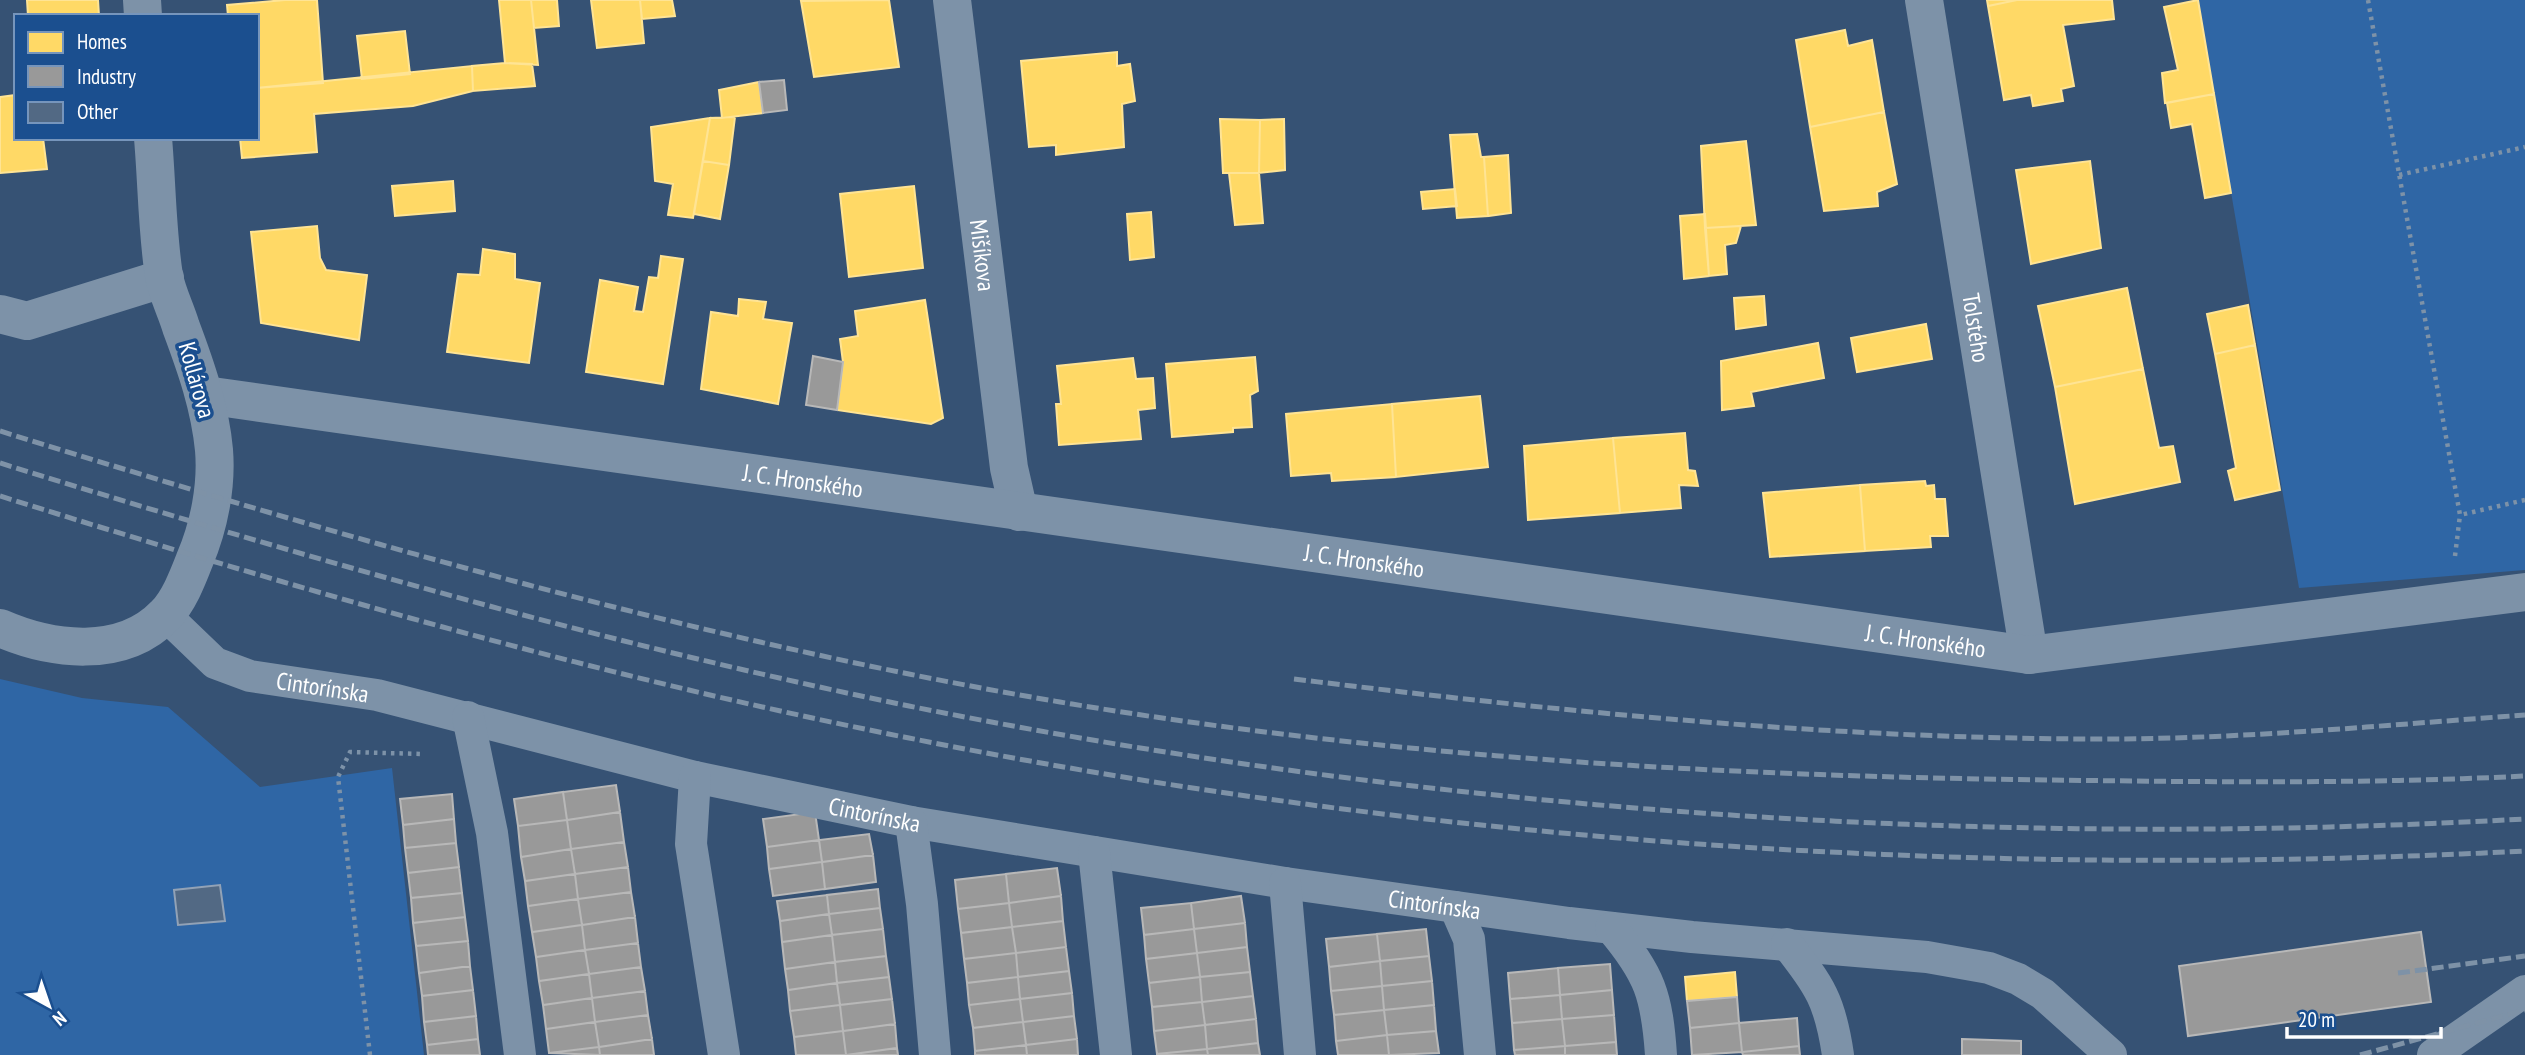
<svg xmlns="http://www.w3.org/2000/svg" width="2525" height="1055" viewBox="0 0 2525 1055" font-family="'PT Sans Narrow',sans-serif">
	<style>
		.green { fill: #2f66a5 }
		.homes { fill: #ffd966; stroke: #ffe494; stroke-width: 2 }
		.industry { fill: #999; stroke: #b8b8b8; stroke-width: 2 }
		.building { fill: #526984; stroke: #92a2b6; stroke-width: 2 }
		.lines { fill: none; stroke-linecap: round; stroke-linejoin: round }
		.path { stroke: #7d92a8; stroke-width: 4.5; stroke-dasharray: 3.5 5; stroke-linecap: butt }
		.service { stroke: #7d92a8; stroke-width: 32 }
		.minor { stroke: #7d92a8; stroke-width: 38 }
		.rail { stroke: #7e92a7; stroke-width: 5; stroke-dasharray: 12 5; stroke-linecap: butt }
		.labels { text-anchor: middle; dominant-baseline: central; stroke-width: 7; stroke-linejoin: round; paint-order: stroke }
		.street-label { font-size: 24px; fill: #fff; stroke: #1b4f8f }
	</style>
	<rect width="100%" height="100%" fill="#365274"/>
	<!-- green -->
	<path class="green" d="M2198,0H2525V570L2299,588Z
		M0,679L82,698L168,707L260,787L392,768L424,1055H0Z"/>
	<!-- homes -->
	<path class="homes" d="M27,0H98L99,16H28Z
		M285,0H317L323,83L257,88V16H228L227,5Z
		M499,0H531L538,65L505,63Z
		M531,0H557L559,26L534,28Z
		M591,0H640L644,43L597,48Z
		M640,0H672L675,16L642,19Z
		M889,0L899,67L814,77L801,1Z
		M1987,0H2017L1988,6Z
		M2017,0H2112L2114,19L2063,25L2074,86L2061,89L2063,101L2033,106L2031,95L2004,100L1988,6Z
		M2198,0L2214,94L2165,103L2162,73L2178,70L2164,7Z
		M1845,30L1848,46L1872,40L1884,112L1810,127L1796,40Z
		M405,31L410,74L362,79L357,36Z
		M1117,52V66L1130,64L1135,101L1122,104L1124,147L1056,155V145L1029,147L1021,61Z
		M505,63L532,64L535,86L473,91L472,66Z
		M472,66L473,91L413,106L314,114L317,152L242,158L240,138H257V88Z
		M759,82L763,113L722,118L719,90Z
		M2214,94L2231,193L2205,198L2192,124L2171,128L2167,103Z
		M16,95V138H43L47,169L0,173V97Z
		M1884,112L1897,184L1877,192L1878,206L1824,211L1810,127Z
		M735,117L729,165L703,161L710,118Z
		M710,118L693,218L668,215L673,184L655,181L651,127Z
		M1220,119L1260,120L1259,173H1223Z
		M1284,119L1285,170L1259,173L1260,120Z
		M1477,134L1481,157H1484L1488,216L1457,218L1450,135Z
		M1746,141L1756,225L1705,228L1701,146Z
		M1508,155L1511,213L1488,216L1484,157Z
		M703,161L729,165L720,219L694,214Z
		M2090,161L2101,248L2031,264L2016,170Z
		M1229,173H1259L1263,223L1235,225Z
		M453,181L455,211L395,216L392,186Z
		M914,186L923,268L849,277L840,194Z
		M1455,189L1457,206L1423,209L1421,192Z
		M1151,212L1154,257L1130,260L1127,214Z
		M1705,214L1709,276L1684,279L1680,216Z
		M317,226L320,258L326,270L367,275L359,340L261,323L251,232Z
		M1741,226L1736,243L1725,245L1727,274L1709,276L1705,228Z
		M483,249L515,254V279L540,283L529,363L447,352L458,274L480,275Z
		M661,256L683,259L663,384L586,372L600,280L638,287L634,311L643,312L649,277L658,278Z
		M2127,288L2143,369L2055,387L2038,306Z
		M1764,296L1766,325L1736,329L1734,298Z
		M739,299L766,302L763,319L792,323L778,404L701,389L711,312L738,316Z
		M925,300L943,418L931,424L837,410L843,362L840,339L858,336L855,311Z
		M2248,305L2255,345L2215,354L2207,314Z
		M1926,324L1932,359L1857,372L1851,338Z
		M1818,343L1824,378L1751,392L1754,406L1722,410L1721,361Z
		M2255,345L2280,490L2235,500L2228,471L2236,468L2215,354Z
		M1255,357L1258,391L1250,395L1252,427L1233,428V432L1172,437L1166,364Z
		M1133,358L1136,379L1153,378L1155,408L1138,410L1141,439L1059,445L1056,404H1061L1057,366Z
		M2143,369L2159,448L2173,446L2180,482L2075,504L2055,387Z
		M1480,396L1488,467L1396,477L1392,404Z
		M1392,404L1396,477L1332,481L1331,473L1291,476L1286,414Z
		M1685,433L1688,470L1695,471L1698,486L1679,485L1681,508L1620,513L1613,438Z
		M1613,438L1620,513L1528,520L1524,446Z
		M1925,481L1926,486L1934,485L1935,499H1945L1948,536H1930L1931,547L1865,551L1860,485Z
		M1860,485L1865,551L1770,557L1763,493Z
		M1735,972L1737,997L1687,1001L1685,977Z"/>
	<!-- industry -->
	<path class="industry" d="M784,80L787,110L763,113L759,82Z
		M813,356L843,362L837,410L806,405Z
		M616,785L620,812L567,820L563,792Z
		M563,792L567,820L518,826L514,799Z
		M452,794L454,819L403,825L400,799Z
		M620,812L624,842L571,849L567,820Z
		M815,812L819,840L767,847L763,819Z
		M454,819L456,843L405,848L403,825Z
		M567,820L571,849L521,857L518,826Z
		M869,834L873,855L822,862L819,840Z
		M819,840L822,862L769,869L767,847Z
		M624,842L628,867L575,874L571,849Z
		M456,843L459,867L408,873L405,848Z
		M571,849L575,874L525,881L521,857Z
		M873,855L876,882L825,889L822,862Z
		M822,862L825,889L773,896L769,869Z
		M459,867L462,893L411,898L408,873Z
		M628,867L631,892L578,899L575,874Z
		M1057,868L1061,896L1009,903L1006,874Z
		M575,874L578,899L528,906L525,881Z
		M1006,874L1009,903L958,909L955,880Z
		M878,889L880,908L829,914L827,895Z
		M631,892L635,917L582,925L578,899Z
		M462,893L465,917L413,923L411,898Z
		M827,895L829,914L780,921L777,901Z
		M1061,896L1063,921L1012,927L1009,903Z
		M1241,896L1245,923L1194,929L1191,903Z
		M578,899L582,925L532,932L528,906Z
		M1009,903L1012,927L961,933L958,909Z
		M1191,903L1194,929L1144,935L1141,908Z
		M880,908L883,929L832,935L829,914Z
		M829,914L832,935L782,942L780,921Z
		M465,917L468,941L416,946L413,923Z
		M635,917L638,943L585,950L582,925Z
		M1063,921L1066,947L1016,953L1012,927Z
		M1245,923L1247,947L1197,953L1194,929Z
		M582,925L585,950L536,957L532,932Z
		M1012,927L1016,953L964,959L961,933Z
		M883,929L886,956L835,962L832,935Z
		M1194,929L1197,953L1146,959L1144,935Z
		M1426,929L1429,956L1380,961L1377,934Z
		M2421,932L2431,1002L2188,1036L2179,966Z
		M1377,934L1380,961L1329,967L1326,939Z
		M832,935L835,962L785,969L782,942Z
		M468,941L470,966L419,973L416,946Z
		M638,943L641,967L589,974L585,950Z
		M1066,947L1069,971L1018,977L1016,953Z
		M1247,947L1250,972L1200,977L1197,953Z
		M585,950L589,974L539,981L536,957Z
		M1016,953L1018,977L967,983L964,959Z
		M1197,953L1200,977L1149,983L1146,959Z
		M886,956L889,977L837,983L835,962Z
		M1429,956L1432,981L1382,986L1380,961Z
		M1380,961L1382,986L1331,991L1329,967Z
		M835,962L837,983L788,990L785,969Z
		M1610,964L1612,990L1560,995L1558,968Z
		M470,966L473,990L422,996L419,973Z
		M641,967L645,991L592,998L589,974Z
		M1558,968L1560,995L1510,999L1508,973Z
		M1069,971L1072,993L1020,999L1018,977Z
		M1250,972L1253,996L1202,1002L1200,977Z
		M589,974L592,998L543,1005L539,981Z
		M889,977L892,999L840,1005L837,983Z
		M1018,977L1020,999L969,1005L967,983Z
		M1200,977L1202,1002L1152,1007L1149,983Z
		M1432,981L1434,1005L1384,1010L1382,986Z
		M837,983L840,1005L790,1011L788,990Z
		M1382,986L1384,1010L1334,1015L1331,991Z
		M473,990L476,1016L424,1022L422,996Z
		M1612,990L1614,1015L1562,1019L1560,995Z
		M645,991L648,1015L595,1022L592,998Z
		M1072,993L1074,1016L1023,1022L1020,999Z
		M1560,995L1562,1019L1512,1023L1510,999Z
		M1253,996L1256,1019L1205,1025L1202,1002Z
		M1737,997L1739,1023L1690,1028L1687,1001Z
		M592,998L595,1022L546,1029L543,1005Z
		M892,999L895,1024L843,1031L840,1005Z
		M1020,999L1023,1022L973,1028L969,1005Z
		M1202,1002L1205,1025L1154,1031L1152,1007Z
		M840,1005L843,1031L794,1037L790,1011Z
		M1434,1005L1436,1031L1387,1035L1384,1010Z
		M1384,1010L1387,1035L1336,1041L1334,1015Z
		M648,1015L652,1039L599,1047L595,1022Z
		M1614,1015L1616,1042L1565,1046L1562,1019Z
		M476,1016L478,1039L427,1045L424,1022Z
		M1074,1016L1077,1039L1026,1045L1023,1022Z
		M1797,1018L1799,1046L1742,1052L1739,1023Z
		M1256,1019L1258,1043L1207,1049L1205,1025Z
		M1562,1019L1565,1046L1514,1050L1512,1023Z
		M595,1022L599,1047L549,1053L546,1029Z
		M1023,1022L1026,1045L975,1051L973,1028Z
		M1739,1023L1742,1052L1692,1055L1690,1028Z
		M895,1024L897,1048L846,1055L843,1031Z
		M1205,1025L1207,1049L1157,1054L1154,1031Z
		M843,1031L846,1055H796L794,1037Z
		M1436,1031L1439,1053L1389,1055L1387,1035Z
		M1387,1035L1389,1055H1338L1336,1041Z
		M478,1039L480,1055H428L427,1045Z
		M652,1039L654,1055H600L599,1047Z
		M1077,1039L1078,1055H1027L1026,1045Z
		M1962,1039L2021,1041V1055H1962Z
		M1616,1042L1617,1055H1565V1046Z
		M1258,1043L1260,1055H1208L1207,1049Z
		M1026,1045L1027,1055H975V1051Z
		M1565,1046V1055H1515L1514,1050Z
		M1799,1046L1800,1055H1743L1742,1052Z
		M599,1047L600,1055L549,1053Z
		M897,1048L898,1055H847Z
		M1207,1049L1208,1055H1157V1054Z"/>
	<!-- building -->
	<path class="building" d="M220,885L225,921L178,925L174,890Z"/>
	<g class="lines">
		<!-- path -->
		<path class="path" d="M2368,0L2460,515L2525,500
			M2399,175L2525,147
			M2455,556L2460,515
			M370,1055L338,777L350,752L422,754"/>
		<!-- service -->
		<g class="service">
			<path id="s1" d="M165,615L215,663L250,676L377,695L695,777L911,822L1285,883L1569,923L1692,937L1927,957L1989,968L2018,979L2043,994L2111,1055"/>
			<path d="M468,717L492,833L520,1055"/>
			<path d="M695,777L691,844L724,1055"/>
			<path d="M911,822L922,904L935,1055"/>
			<path d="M1094,852L1116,1055"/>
			<path d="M1285,883L1300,1055"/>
			<path d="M1455,907L1469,939L1480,1055"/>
			<path d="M1611,928C1650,974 1657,996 1661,1055"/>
			<path d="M1787,944C1820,987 1830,1000 1838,1055"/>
			<path d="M2433,1055L2525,991"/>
		</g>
		<!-- minor -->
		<g class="minor">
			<path d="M142,0L143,16"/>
			<path id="s2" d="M952,0L1009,468L1019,512"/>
			<path id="s3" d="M1924,0L2029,655"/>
			<path d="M0,314L27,321L165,278"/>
			<path id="s4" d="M205,395L2029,655L2525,592"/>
			<path d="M0,628C50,650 122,660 165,615C179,601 188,577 195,559C209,526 217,486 214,450C210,407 196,367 181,327C176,310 167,293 164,276C157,231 157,184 153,138"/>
		</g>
		<!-- rail -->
		<path class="rail" d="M0,431C348,539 700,641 1060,702C1386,757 1719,776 2048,780C2207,782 2366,784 2525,776
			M0,463C300,556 601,643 909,706C1441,813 1984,849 2525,819
			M0,496C300,590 601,677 909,738C1442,845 1983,879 2525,851
			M1294,679C1563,712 1833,739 2104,739C2245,739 2385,725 2525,715
			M2398,973L2525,956
			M2360,1055L2525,1010"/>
	</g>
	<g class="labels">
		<!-- street labels -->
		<g class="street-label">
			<text stroke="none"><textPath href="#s2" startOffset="257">Mišíkova</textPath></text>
			<text stroke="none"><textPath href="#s3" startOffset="332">Tolstého</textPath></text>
			<text transform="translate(197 380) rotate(74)">Kollárova</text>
			<text stroke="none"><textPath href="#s4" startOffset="604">J. C. Hronského</textPath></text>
			<text stroke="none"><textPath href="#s4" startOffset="1171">J. C. Hronského</textPath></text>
			<text stroke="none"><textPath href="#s4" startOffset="1738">J. C. Hronského</textPath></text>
			<text stroke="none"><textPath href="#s1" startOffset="180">Cintorínska</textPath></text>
			<text stroke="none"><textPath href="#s1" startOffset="747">Cintorínska</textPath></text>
			<text stroke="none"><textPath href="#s1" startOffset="1314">Cintorínska</textPath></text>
		</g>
	</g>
	<!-- legend -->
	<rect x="14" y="14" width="245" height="126" fill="#1b4f8f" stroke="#7695bc" stroke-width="2"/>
	<rect x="28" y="32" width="35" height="21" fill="#ffd966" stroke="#7695bc" stroke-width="2"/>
	<text x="77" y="49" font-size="21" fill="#ffffff">Homes</text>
	<rect x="28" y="66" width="35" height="21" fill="#999999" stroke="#7695bc" stroke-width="2"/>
	<text x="77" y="84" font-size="21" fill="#ffffff">Industry</text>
	<rect x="28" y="102" width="35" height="21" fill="#526984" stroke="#7695bc" stroke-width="2"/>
	<text x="77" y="119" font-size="21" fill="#ffffff">Other</text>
	<!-- north arrow -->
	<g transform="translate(49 1006) rotate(140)" stroke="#1b4f8f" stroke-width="5" paint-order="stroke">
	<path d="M0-5L12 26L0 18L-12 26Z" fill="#ffffff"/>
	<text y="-10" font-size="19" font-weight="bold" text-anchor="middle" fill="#ffffff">N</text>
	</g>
	<!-- scale -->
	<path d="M2287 1027v10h154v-10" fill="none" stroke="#ffffff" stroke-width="3.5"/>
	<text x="2298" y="1027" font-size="21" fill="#ffffff" stroke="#1b4f8f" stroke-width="5" paint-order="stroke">20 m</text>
</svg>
